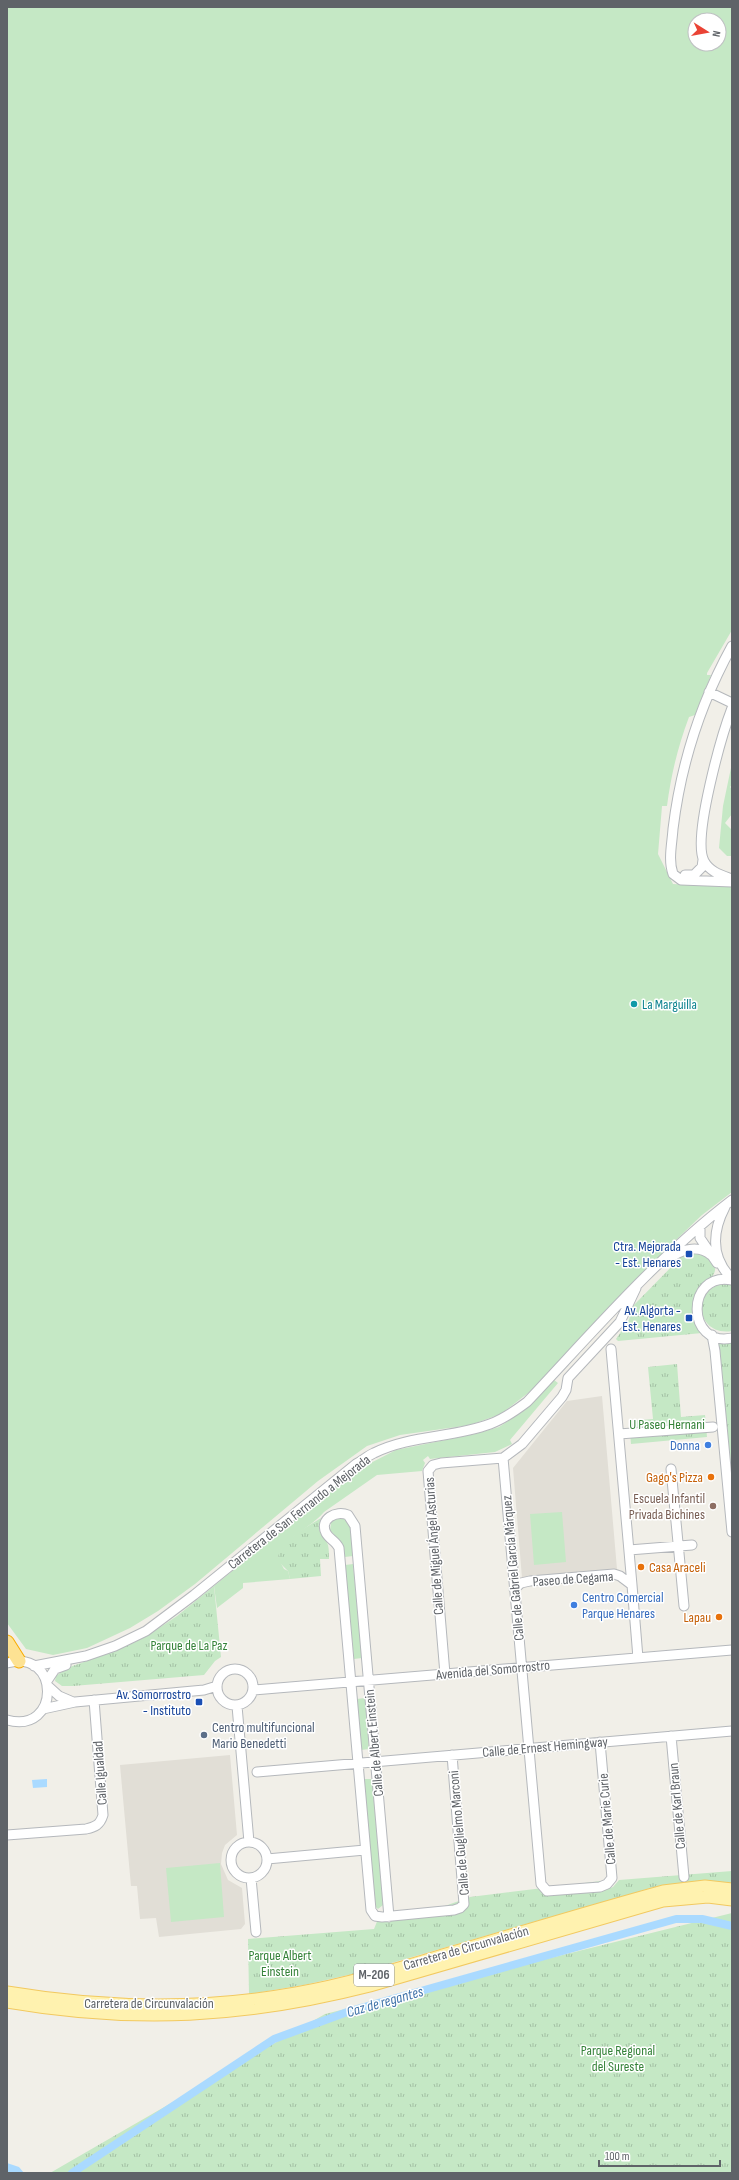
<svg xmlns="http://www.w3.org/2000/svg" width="739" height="2180" viewBox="0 0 739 2180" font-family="'Sofia Sans Condensed',sans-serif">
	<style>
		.education { fill: #e1ded6 }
		.green { fill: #c5e8c5; fill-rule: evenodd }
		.park { fill: url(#park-tufts) }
		.water { fill: #aadaff }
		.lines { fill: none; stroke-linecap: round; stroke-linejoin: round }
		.canal { stroke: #aadaff; stroke-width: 8 }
		.minor-casing { stroke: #b5b8bc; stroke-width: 11 }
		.major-casing { stroke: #f2c960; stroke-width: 13 }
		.highway-casing { stroke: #f9ab00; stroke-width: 15 }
		.minor { stroke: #fff; stroke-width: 9 }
		.major { stroke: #fff2af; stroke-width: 11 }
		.highway { stroke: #fde293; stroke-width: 13 }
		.culture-dot { fill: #0f9aa8; stroke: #fff; stroke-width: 1.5 }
		.transit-dot { fill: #1a4fb4; stroke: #fff; stroke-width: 1.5 }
		.shop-dot { fill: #3f7fe0; stroke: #fff; stroke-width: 1.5 }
		.food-dot { fill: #e8710a; stroke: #fff; stroke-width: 1.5 }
		.education-dot { fill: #8d6e63; stroke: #fff; stroke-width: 1.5 }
		.service-dot { fill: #5c6f8a; stroke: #fff; stroke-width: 1.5 }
		.labels { text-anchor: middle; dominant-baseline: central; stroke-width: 3; stroke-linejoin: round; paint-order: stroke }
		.shield { fill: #fff; stroke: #8f9295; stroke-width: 1 }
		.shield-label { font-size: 13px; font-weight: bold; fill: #5f6368 }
		.culture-label { font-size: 14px; fill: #0d838f; stroke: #fff; text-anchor: start }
		.transit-label { font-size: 14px; fill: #164399; stroke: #fff; text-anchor: end }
		.park-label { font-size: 14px; fill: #348238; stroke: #fff }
		.shop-label { font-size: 14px; fill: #366cbe; stroke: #fff; text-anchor: end }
		.food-label { font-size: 14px; fill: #c56008; stroke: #fff; text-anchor: end }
		.education-label { font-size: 14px; fill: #785e54; stroke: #fff; text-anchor: end }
		.street-label { font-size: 14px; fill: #5f6368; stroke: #fff }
		.service-label { font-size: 14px; fill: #4e5e75; stroke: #fff; text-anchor: start }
		.water-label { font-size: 15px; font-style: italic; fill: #4174aa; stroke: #fff }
	</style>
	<defs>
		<pattern id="park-tufts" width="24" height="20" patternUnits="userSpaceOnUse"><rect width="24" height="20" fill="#c5e8c5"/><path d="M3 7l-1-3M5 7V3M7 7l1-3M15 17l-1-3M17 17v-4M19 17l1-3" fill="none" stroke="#a3c0a4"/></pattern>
	</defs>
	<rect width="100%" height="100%" fill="#f1efe8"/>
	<!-- education -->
	<path class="education" d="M602,1396L617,1569L522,1578L513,1468L567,1401Z
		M230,1755L237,1835L225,1845L222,1853L221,1864L228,1880L242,1888L245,1924L241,1929L159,1937L156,1918L140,1919L137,1886H131L120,1765Z"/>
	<!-- green -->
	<path class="green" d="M7,7H732V630L707,673V675H711L695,715L689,717C678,746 671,775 667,806H662L658,854L673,884L732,887V1192L702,1215L677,1239L532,1390L501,1414L470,1425L400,1435L367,1446L318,1481L195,1584L158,1611L130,1628L87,1648L53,1655L26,1649L7,1623ZM695,20H719V44H695Z
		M732,763V785L730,787L732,789V814L725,823L732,830V856H727L719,848L723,806Z
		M554,1380L558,1383L510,1440L512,1444L495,1452L430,1459L428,1456L423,1460L425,1463L422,1471L377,1475L324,1512C311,1528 284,1537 278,1558L284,1569L288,1571L290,1579L243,1583V1588L217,1608L214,1586L353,1472L396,1450L475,1434L499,1427L525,1410Z
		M562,1512L566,1562L534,1565L530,1514Z
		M335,1518H344L351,1526L353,1556L345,1557L342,1544L330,1530L331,1523Z
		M353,1564L362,1658L354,1659L345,1565Z
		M365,1698L369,1749L361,1750L357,1699Z
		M364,1779H372L383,1905L378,1909L375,1906Z
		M220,1863L224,1917L171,1922L166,1868Z"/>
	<!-- park -->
	<path class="park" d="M694,1252L706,1254C710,1259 716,1264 715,1270C715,1275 709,1279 705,1283C690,1298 689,1316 702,1333L618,1341L616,1339L629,1320L633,1306L681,1257Z
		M722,1284L732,1285V1331C698,1337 689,1292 722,1284Z
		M719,1342H732V1499L718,1344Z
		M677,1364L681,1417L705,1415L707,1437L631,1444L629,1421L653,1419L648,1367Z
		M321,1518C316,1537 324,1533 328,1545C329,1549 329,1555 329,1559H320L321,1576L290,1579L288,1571L278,1561C277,1542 307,1527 321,1518Z
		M214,1586L221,1657L215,1661L204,1675L73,1686H62L55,1681L56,1676L67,1668L120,1649L147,1636L177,1616Z
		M732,1871V1883L709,1881L658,1886L357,1973L304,1985L249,1994L248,1939L374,1929L380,1914L442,1907L470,1897L601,1881L605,1890L613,1887L619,1880Z
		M732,1913V2173H50L325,2014Z"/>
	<!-- water -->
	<path class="water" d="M47,1779V1787L33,1788L32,1780Z
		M7,2163L19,2167L24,2173H7Z"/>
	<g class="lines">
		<!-- canal -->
		<path class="canal" d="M72,2173L274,2039L350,2011L676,1919H702L732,1926"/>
		<!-- minor casing -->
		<g class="minor-casing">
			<path id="minor" d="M732,646C700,704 681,763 673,829C672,844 668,860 673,874L681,880L732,882
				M709,692L732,703
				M732,708C722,734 692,838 704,861C710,872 721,875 732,879
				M685,875H694L702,867L703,860
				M725,1207C712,1232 711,1258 732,1279
				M700,1226V1238L717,1263
				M673,1256C684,1249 699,1245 711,1255
				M732,1280C685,1271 686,1348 732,1338
				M712,1335L715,1351L732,1532
				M611,1349L632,1585
				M619,1434L713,1427
				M671,1469L684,1606
				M629,1550L692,1545
				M514,1589L521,1583L530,1581L614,1574L620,1576L632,1585L638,1658
				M7,1663C61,1648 61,1735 7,1720
				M34,1666L86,1656L115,1646L146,1631L194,1595L356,1464C362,1461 367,1456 374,1453C410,1435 453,1438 490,1424C504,1419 515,1411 527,1402C592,1333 656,1258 732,1200
				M217 1687a18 18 0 1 1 36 0a18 18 0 1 1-36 0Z
				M445,1674L428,1471L433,1465L441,1463L503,1458
				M47,1681L55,1669L66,1665
				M48,1686L59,1696L73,1702
				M253,1690L732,1650
				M237,1706L249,1842
				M43,1709L75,1702L204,1690L217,1686
				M671,1736L684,1877
				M600,1742L612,1878L607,1884L600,1887L547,1891L541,1884L503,1458L522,1444L562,1397L566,1390L568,1378L620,1322L636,1288
				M257,1772L732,1731
				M7,1835L86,1829C95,1827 100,1825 103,1815L94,1700
				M231 1860a18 18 0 1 1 36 0a18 18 0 1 1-36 0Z
				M267,1859L365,1850
				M251,1878L256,1932
				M389,1917L355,1526L348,1515C336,1510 319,1519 326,1533C329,1539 336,1541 339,1548L371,1910L375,1916L382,1917L454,1910L460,1908L464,1904L452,1755"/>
		</g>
		<!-- major casing -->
		<g class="major-casing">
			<path id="major" d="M7,1992C103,2008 200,2010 296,1993C347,1984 396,1969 446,1954C518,1933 590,1911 663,1891L705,1886L732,1889
				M7,2002C135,2024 245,2018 370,1986L663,1901L708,1897L732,1900"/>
		</g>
		<!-- highway casing -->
		<g class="highway-casing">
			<path id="highway" d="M7,1642L19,1661"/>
		</g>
		<!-- minor -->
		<use href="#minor" class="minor"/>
		<!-- major -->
		<use href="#major" class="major"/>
		<!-- highway -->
		<use href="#highway" class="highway"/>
	</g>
	<!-- markers -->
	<circle class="culture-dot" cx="634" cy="1004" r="4"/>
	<g class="transit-dot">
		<rect x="685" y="1250" width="8" height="8" rx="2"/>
		<rect x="685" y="1314" width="8" height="8" rx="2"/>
		<rect x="195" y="1698" width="8" height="8" rx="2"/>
	</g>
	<g class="shop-dot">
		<circle cx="708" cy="1445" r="4"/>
		<circle cx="574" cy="1605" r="4"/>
	</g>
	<g class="food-dot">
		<circle cx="711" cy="1477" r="4"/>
		<circle cx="641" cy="1567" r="4"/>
		<circle cx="719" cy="1617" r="4"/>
	</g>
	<circle class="education-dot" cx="713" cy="1506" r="4"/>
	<circle class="service-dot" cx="204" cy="1735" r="4"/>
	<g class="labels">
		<!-- shield labels -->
		<rect class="shield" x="354" y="1964" width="40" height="22" rx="3"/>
		<g class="shield-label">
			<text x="374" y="1975">M-206</text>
		</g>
		<!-- culture labels -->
		<g class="culture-label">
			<text x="642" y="1004">La Marguilla</text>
		</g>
		<!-- transit labels -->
		<g class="transit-label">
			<text x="681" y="1246">Ctra. Mejorada<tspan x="681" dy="16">- Est. Henares</tspan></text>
			<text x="681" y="1310">Av. Algorta -<tspan x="681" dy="16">Est. Henares</tspan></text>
			<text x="191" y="1694">Av. Somorrostro<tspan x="191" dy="16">- Instituto</tspan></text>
		</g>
		<!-- park labels -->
		<g class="park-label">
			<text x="667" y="1424">U Paseo Hernani</text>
			<text x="189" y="1645">Parque de La Paz</text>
			<text x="280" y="1955">Parque Albert<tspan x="280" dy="16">Einstein</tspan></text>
			<text x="618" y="2050">Parque Regional<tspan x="618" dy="16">del Sureste</tspan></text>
		</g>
		<!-- shop labels -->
		<g class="shop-label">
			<text x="700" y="1445">Donna</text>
			<text x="582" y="1597" text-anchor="start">Centro Comercial<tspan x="582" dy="16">Parque Henares</tspan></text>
		</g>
		<!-- food labels -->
		<g class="food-label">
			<text x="703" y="1477">Gago's Pizza</text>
			<text x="649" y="1567" text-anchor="start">Casa Araceli</text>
			<text x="711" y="1617">Lapau</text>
		</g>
		<!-- education labels -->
		<g class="education-label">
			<text x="705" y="1498">Escuela Infantil<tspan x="705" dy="16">Privada Bichines</tspan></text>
		</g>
		<!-- street labels -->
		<g class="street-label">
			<text transform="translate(299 1512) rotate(-38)">Carretera de San Fernando a Mejorada</text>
			<text transform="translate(434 1546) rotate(-94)">Calle de Miguel Ángel Asturias</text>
			<text transform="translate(513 1568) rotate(-95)">Calle de Gabriel García Márquez</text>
			<text transform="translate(573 1579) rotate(-4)">Paseo de Cegama</text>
			<text transform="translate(493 1670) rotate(-5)">Avenida del Somorrostro</text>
			<text transform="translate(374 1743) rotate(-95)">Calle de Albert Einstein</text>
			<text transform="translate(545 1747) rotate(-5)">Calle de Ernest Hemingway</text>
			<text transform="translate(100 1773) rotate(-94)">Calle Igualdad</text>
			<text transform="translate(677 1806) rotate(-95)">Calle de Karl Braun</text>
			<text transform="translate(607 1819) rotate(-95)">Calle de Marie Curie</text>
			<text transform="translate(459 1833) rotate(-95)">Calle de Guglielmo Marconi</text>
			<text transform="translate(466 1948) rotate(-16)">Carretera de Circunvalación</text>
			<text x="149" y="2003">Carretera de Circunvalación</text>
		</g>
		<!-- service labels -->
		<g class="service-label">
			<text x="212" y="1727">Centro multifuncional<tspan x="212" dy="16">Mario Benedetti</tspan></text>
		</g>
		<!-- water labels -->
		<g class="water-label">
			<text transform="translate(385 2002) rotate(-16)">Caz de regantes</text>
		</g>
	</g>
	<!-- border -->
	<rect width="739" height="2180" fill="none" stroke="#5f6368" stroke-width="16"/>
	<!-- north arrow -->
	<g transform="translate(707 32) rotate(101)"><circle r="19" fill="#ffffff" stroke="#bfc1c3"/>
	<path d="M0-3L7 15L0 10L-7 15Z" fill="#ea4335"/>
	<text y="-6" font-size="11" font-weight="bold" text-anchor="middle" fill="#5f6368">N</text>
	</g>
	<!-- scale -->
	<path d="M599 2160v6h121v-6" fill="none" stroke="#5f6368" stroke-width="2"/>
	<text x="605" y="2160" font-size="12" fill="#5f6368" stroke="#ffffff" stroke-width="3" paint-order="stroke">100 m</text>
</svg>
